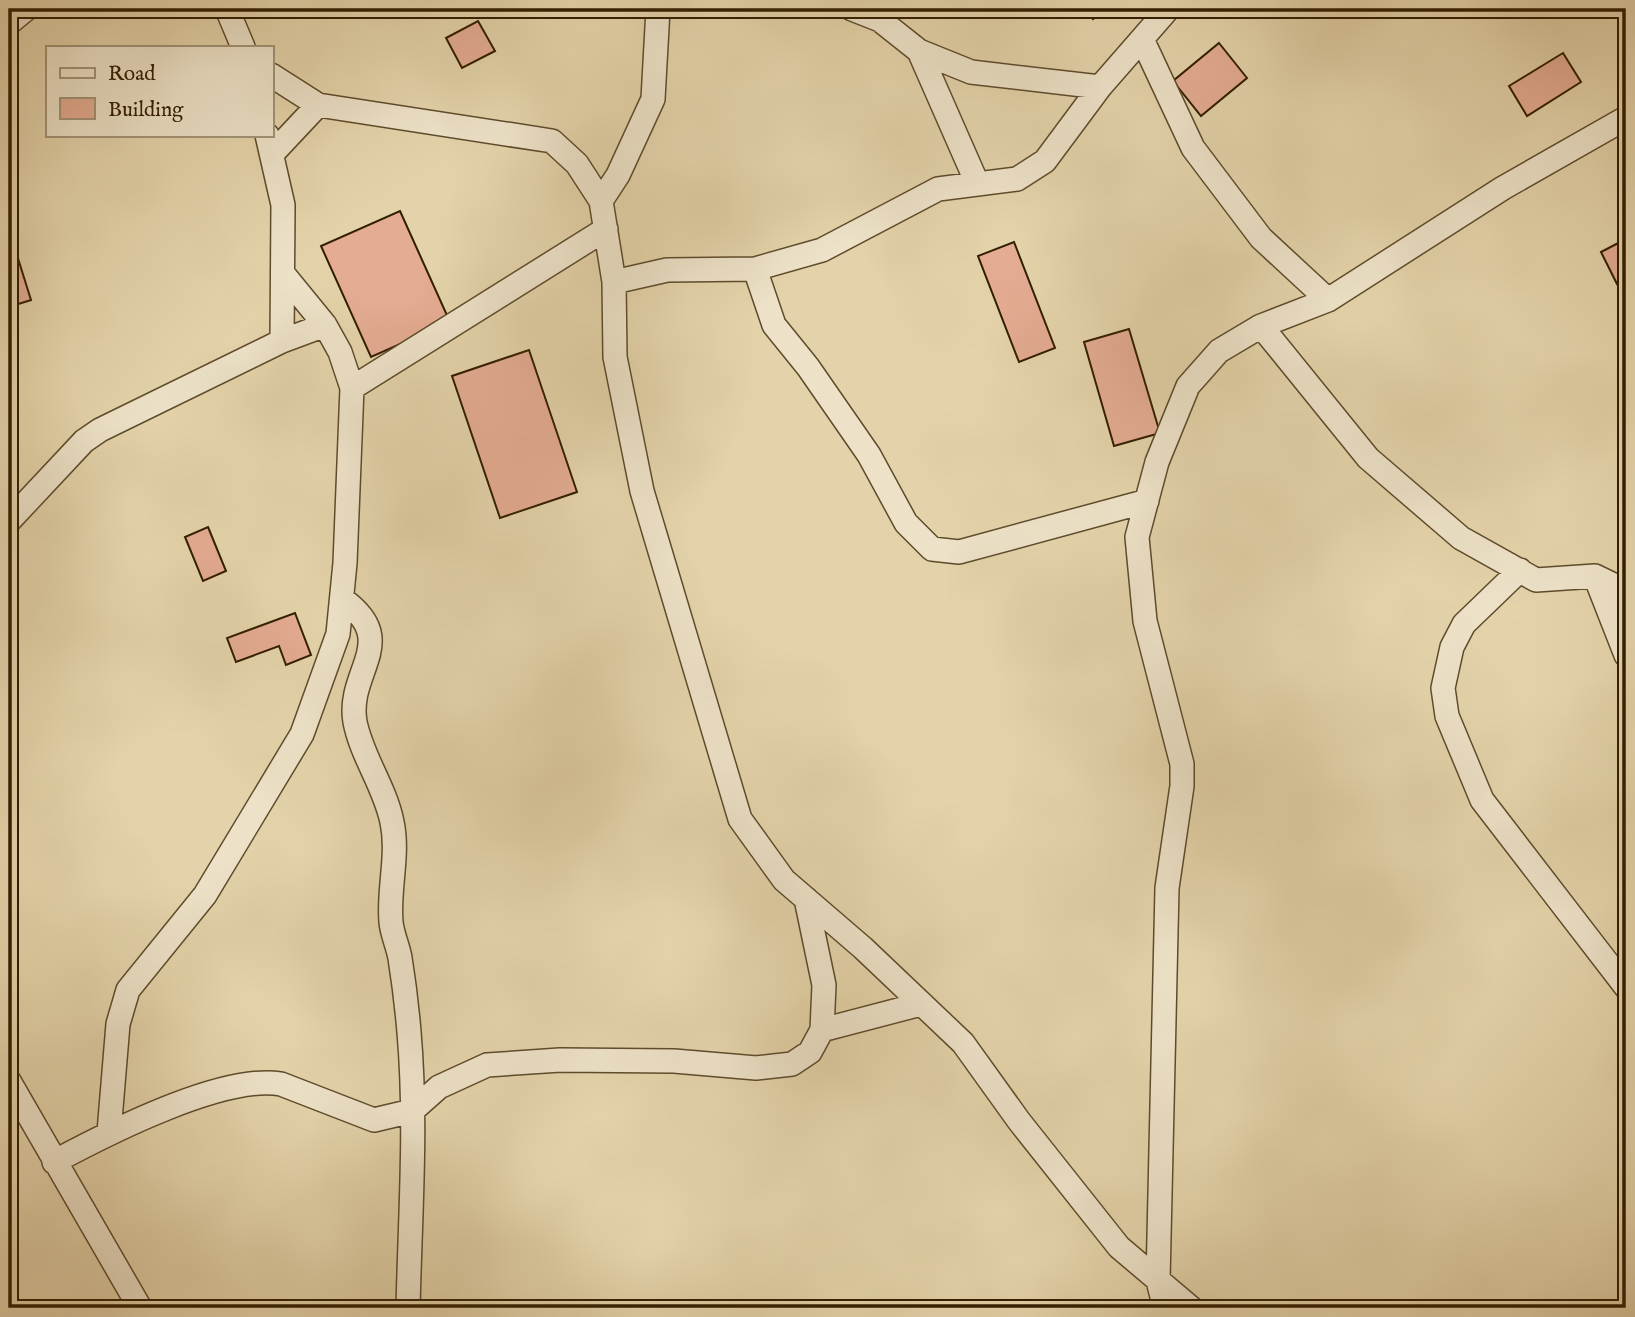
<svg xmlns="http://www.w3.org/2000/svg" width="1635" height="1317" viewBox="0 0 1635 1317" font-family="'IM FELL English',serif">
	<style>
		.building { fill: #e4ac92; stroke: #321e01; stroke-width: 2 }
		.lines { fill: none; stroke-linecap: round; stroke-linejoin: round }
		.street-casing { stroke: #5e4b2b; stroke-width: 26 }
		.street { stroke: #ede2c8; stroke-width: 23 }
	</style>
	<rect width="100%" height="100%" fill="#e4d3aa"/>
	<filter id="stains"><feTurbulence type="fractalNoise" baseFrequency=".00286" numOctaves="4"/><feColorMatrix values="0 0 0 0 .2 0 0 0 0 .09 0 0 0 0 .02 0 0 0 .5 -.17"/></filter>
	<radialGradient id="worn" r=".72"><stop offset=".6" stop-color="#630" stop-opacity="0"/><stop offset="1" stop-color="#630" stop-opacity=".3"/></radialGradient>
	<!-- building -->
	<path class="building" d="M1086,9H1107L1093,19Z
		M478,21L495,51L462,68L446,38Z
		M1219,43L1247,78L1201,116L1173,81Z
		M1563,53L1581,82L1527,116L1509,86Z
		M400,211L450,322L371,357L321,246Z
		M1626,239V279L1617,284L1601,252Z
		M1014,242L1055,348L1019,362L978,256Z
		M16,252L31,300L9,307V254Z
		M1129,329L1160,433L1114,446L1084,342Z
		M529,350L577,492L500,518L452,376Z
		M208,527L226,571L203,581L185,537Z
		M295,613L311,655L286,665L279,646L236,662L227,638Z"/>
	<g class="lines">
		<!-- street casing -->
		<g class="street-casing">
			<path id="street" d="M227,9L243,47
				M852,9L880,20L919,51L971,72L1100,87
				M9,23L26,9
				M1142,39L1193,148L1261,238L1328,300
				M919,51L977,183
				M271,75L318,105L552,141L577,164L601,201L614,282L615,357L642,491L740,819L784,880L863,948L963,1043L1019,1121L1119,1247L1191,1308
				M267,135L283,205L282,341
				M272,154L318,105
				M601,201L618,175L653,99L658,9
				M755,269L774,325L808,367L869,455L906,523L932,549L959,552L1147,501
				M614,282L667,270L755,269L822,250L938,189L1017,179L1045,161L1100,87L1168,9
				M1261,326L1368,458L1461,538L1536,580L1595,576L1626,655
				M352,388L606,229
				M9,521L84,441L100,430L282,341L325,325
				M1520,570L1464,624L1452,647L1443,688L1447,716L1482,800L1626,987
				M1595,576L1626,591
				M342,599C402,641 346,671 355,722C362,757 385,787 392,822C399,855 388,889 391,922C392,934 398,946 400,958C404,983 407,1008 409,1032C417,1124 410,1217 408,1308
				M822,1030L921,1004
				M9,1081L140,1308
				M109,1132L118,1024L128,990L205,895L302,734L338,634L345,563L352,388L340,352L325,325L285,276
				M54,1162C106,1134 223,1074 281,1084L374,1120L412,1111L439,1087L487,1065L560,1060L674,1061L756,1068L792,1064L810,1052L822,1030L824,985L806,899
				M1165,1308L1158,1281L1167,888L1182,786V764L1145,621L1137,537L1157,462L1188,386L1219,351L1261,326L1328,300L1503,188L1626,118"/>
		</g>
		<!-- street -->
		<use href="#street" class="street"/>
	</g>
	<!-- margin -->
	<rect width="1635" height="1317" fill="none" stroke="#e4d3aa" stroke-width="35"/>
	<rect x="10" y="10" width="1614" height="1296" fill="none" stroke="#321e01" stroke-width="3.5"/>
	<rect x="18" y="18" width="1600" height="1282" fill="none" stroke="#321e01" stroke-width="2"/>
	<!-- legend -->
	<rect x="46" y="46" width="228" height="91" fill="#ede2c8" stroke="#a29478" stroke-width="2"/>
	<rect x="60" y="68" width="35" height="10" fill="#ede2c8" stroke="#a29478" stroke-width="2"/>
	<text x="108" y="80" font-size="21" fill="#321e01">Road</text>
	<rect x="60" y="98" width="35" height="21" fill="#e4ac92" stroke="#a29478" stroke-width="2"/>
	<text x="108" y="116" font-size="21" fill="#321e01">Building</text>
	<rect width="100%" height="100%" filter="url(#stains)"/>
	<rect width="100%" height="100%" fill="url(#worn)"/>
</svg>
